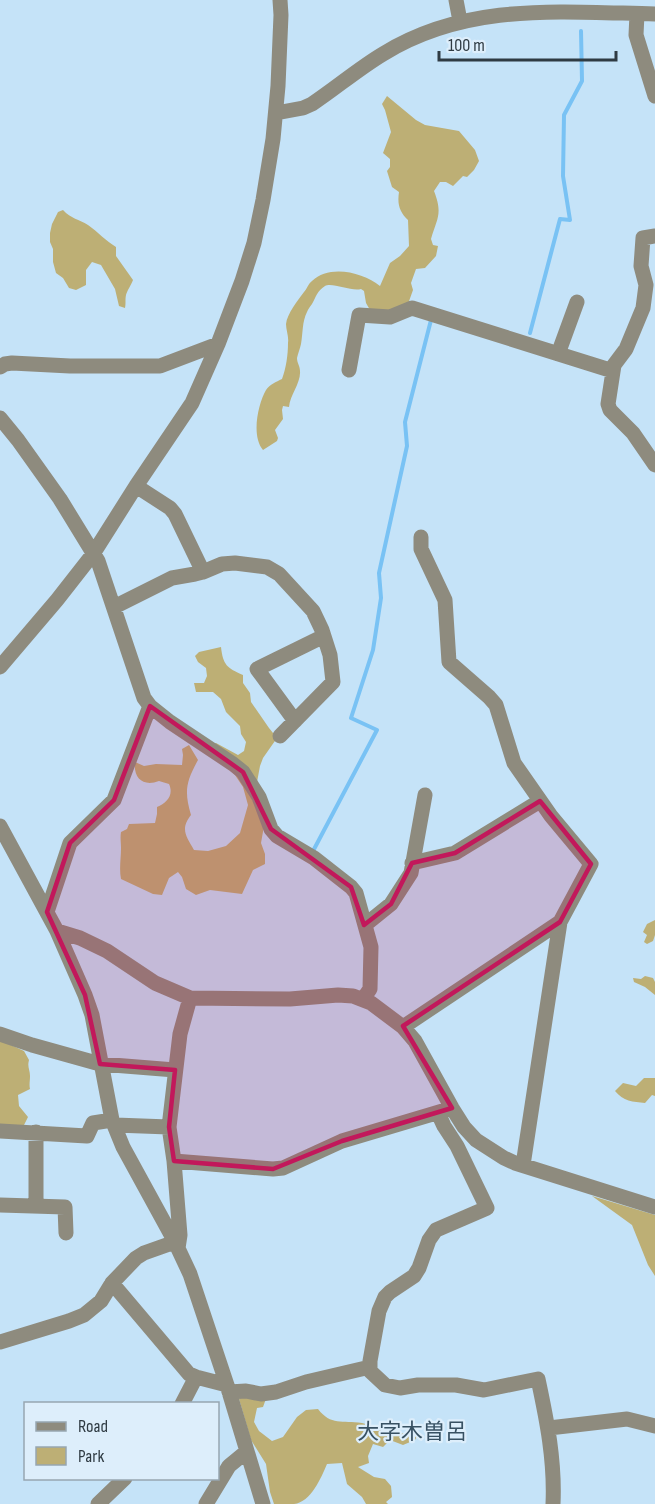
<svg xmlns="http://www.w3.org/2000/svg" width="655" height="1504" viewBox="0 0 655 1504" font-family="'Sofia Sans Condensed','Noto Sans JP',sans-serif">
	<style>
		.green { fill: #bdaf75 }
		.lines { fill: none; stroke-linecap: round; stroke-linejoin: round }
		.stream { stroke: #79c2f4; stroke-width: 4 }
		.minor { stroke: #8e8b7e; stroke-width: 15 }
		.marked { fill: #c2185b; fill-opacity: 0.2; stroke: #c2185b; stroke-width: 4.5; stroke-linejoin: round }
		.labels { text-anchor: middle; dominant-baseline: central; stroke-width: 4.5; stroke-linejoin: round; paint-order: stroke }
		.quarter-label { font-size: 22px; fill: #385163; stroke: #ddeefb }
	</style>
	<rect width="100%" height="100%" fill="#c5e3f8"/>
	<!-- green -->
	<path class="green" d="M387,96L416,120L425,125L459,131L475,150L479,161L474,170L467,177L463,176L453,186L446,182H440L434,191C443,214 437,218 431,239L433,245L438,246L436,256L425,268L416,269L411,283L413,290L408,304L391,311L370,310L366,303L364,291L361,289C352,292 332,282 325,286C317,291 316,297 312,304C310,307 308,309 307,312C302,322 303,333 301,344C300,349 298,353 297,358C297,363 300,366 300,371C301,383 290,395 289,407L283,406L282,410L283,419L275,430L278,438L277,441L263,450C251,436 258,404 266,390C270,384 276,382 282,379C286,368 288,355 288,343C289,337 286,330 286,324C287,314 298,300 304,292C307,289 308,284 312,281C329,264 363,272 380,286L390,263L400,256L409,246L408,220C400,212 397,205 399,192L392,187L387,171L390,167V159L383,153L391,132L385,110L382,104Z
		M63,210C71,219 79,219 88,225C98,232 106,241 116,247V256L133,280C131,285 127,291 126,295C125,300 126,303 125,308L119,306L115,289L101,265L92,262L86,270V285L76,290L69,288L63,278L56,273L53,262V249L50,242V233L52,224L58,212Z
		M221,647C223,665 227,668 243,675V683L250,693L251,702L269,728L277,738L263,758L260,766L257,782L264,826L261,843L265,854V864L253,870L242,894L210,890L196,895L186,889L182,877L178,872L169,878L162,895L153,894L121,879C119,869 121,858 121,848C121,842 120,838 121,832L127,829L129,824L155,823L157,814V807C167,803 174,795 169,784L159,781C144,787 133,779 135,762L144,766L156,764L182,765L183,755L182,749L189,745L198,760C186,782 184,791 191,815C180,829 186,836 194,850L208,851L226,846L240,833L248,805L243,787L235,775L225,765L211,745L216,743L238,755L244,751L246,742L241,734L240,726L226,712L221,699L213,692H196L194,683H204L207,676L206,668L198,662L195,656L199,652Z
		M655,920V935L653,941L647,944L644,942L647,935L643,932L647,924Z
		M645,976L653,978L655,982V995L645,987L634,982L633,978L641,979Z
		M0,1040L24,1051L29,1060C27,1067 30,1070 30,1076C30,1081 29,1085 30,1089L18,1095L19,1106L28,1117L23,1127H0Z
		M644,1078H655V1096L652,1095L645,1103C633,1102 623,1101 615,1091L623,1083L636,1086Z
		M592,1196L655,1215V1276L648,1265L632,1225Z
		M242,1396H267L263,1407L257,1408L254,1422L259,1431L272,1441L283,1437L297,1417L306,1410L318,1409C331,1426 342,1420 362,1423C368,1424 374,1428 380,1430C393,1434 405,1434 419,1433L415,1440L403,1445L390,1440L383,1447L373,1444L368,1456L369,1463L358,1467L374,1477L385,1479L391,1486L392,1497L386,1502L388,1504H366L362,1497L347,1484L342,1463L327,1464C321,1478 311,1502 294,1504C287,1504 280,1504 274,1504L270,1492L266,1464L251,1440L239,1399Z"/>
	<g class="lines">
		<!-- stream -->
		<path class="stream" d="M530,333L560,219L570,220L563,176L564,115L582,81L581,31
			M312,853L377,730L351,718L373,650L381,598L379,573L407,446L405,422L431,320"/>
		<!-- minor -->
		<path class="minor" d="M456,0L460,21
			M637,14L636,35L655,96
			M276,113L303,108L312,104C336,88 358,69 383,54C467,2 561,12 655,14
			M655,236L643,238L641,266L646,285L643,308L626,349L614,365L608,404L610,410L633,433L655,465
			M558,354L577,302
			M0,367L5,364L12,363L70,366H160L218,344
			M349,370L359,315L390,317L412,308L613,371
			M0,418L18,440L60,499L98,561L144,698L150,706L114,800L70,843L47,912
			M136,486L170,508L175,514L203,572L222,564L235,563L267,567L279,574L313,611L322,630L330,655L333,682L280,736
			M421,537V549L445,600L449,662L489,697L496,705L514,763L551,816L591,864L560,922L523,1165
			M114,607L172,578L195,574L203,572
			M0,667L57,600L93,554L136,486L192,403L218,344L242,281L254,243L263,200L273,139L278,86L281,15L280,0
			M150,706L170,722L233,764L243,772L259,797L271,829L277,836L314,858L351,887L356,893L371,947L370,989L363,999
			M295,721L257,669L324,636
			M0,826L57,931L85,995L92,1015L112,1120L123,1147L175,1242L190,1274L227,1385L263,1504
			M412,863L455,853L540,801
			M365,925L391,904L411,873L425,795
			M57,931L80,938L107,951L155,983L190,998L290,999L338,995L353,996L371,1003L403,1027L415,1041L452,1108L464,1127L476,1140L504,1158L515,1163L655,1207
			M403,1027L560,922
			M0,1034L32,1045L100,1064L175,1070
			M438,1113L444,1126L457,1146L487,1208L436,1230L429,1240L419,1268L414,1276L390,1292L385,1297L379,1311L370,1361V1371L385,1385L400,1388L418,1385H456L484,1390L538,1379C547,1421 555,1461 553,1504
			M115,1125L169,1127
			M0,1131L87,1136L93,1123L112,1120
			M36,1132V1206
			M174,1161L273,1169L283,1168L342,1141L446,1110
			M0,1205L65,1207L66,1233
			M178,1248L180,1235L174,1161L169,1127L180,1034L190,998
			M112,1283L189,1374L196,1377L227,1385
			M0,1342L69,1321L84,1315L101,1301L112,1283L136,1258L144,1253L175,1242
			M229,1392L246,1391L261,1394L276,1392L306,1382L370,1367
			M182,1404L196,1377
			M549,1428L627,1419L655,1426
			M98,1504L125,1478
			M206,1504L229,1466L246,1452"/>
	</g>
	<!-- marked area -->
	<path class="marked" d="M150,706L243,772L271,829L351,887L364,925L391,904L412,863L455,853L540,801L591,864L560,922L403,1026L452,1108L342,1141L273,1169L174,1161L169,1127L175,1070L100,1064L85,995L47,912L70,843L114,800Z"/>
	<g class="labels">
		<!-- quarter labels -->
		<g class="quarter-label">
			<text x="412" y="1432">大字木曽呂</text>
		</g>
	</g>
	<!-- legend -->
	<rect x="24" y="1402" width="195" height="78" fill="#ddeefb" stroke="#97a6b1" stroke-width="1.5"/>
	<rect x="36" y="1422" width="30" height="9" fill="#8e8b7e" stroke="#97a6b1" stroke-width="1.5"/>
	<text x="78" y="1432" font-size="18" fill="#2f3b43">Road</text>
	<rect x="36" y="1447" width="30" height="18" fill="#bdaf75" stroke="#97a6b1" stroke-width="1.5"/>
	<text x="78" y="1462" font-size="18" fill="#2f3b43">Park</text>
	<!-- scale -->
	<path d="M439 51v9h177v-9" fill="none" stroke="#2f3b43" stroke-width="3"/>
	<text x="448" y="51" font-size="18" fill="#2f3b43" stroke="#ddeefb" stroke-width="4.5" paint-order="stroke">100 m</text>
</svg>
